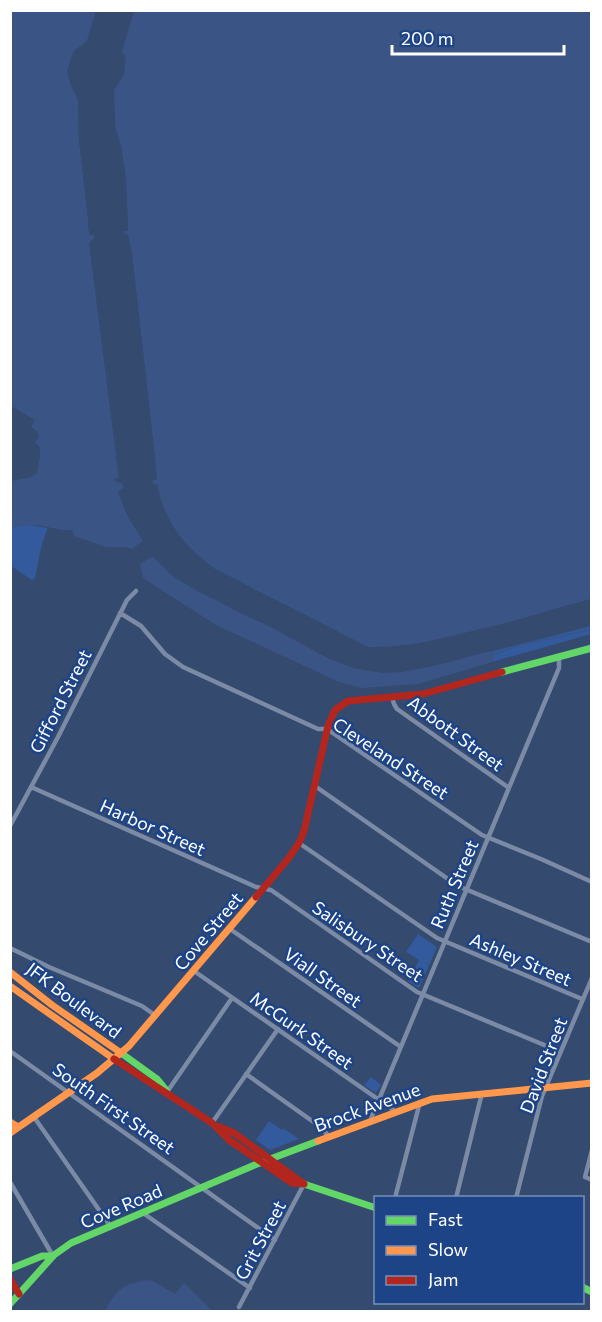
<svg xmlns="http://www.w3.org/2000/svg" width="602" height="1322" viewBox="0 0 602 1322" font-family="Commissioner,sans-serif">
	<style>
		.green { fill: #325a9d }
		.water { fill: #3a5585 }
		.pier { fill: #354a6f }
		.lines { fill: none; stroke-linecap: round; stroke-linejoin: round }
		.stream { stroke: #3a5585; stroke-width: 1.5 }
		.street { stroke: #7c8ba5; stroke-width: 4.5 }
		.fast { stroke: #63d668; stroke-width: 7 }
		.slow { stroke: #ff974d; stroke-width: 7 }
		.jam { stroke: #b3261e; stroke-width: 7 }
		.labels { text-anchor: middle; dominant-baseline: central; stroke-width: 5; stroke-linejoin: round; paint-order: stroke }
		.street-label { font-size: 18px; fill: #fff; stroke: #1d4487 }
	</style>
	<rect width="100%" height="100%" fill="#354a6f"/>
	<!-- green -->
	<path class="green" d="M29,525L48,528C40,544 39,561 35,578L32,580L11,566V527Z
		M591,626V634L442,676L462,659Z
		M418,934L437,947L419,988L408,981L419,960L406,952Z
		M371,1077L381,1085L376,1093L364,1085Z
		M269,1121L282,1130L283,1128L299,1139L270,1150L256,1140Z"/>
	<!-- water -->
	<path class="water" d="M11,11H96L87,41L74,51L69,64L70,83L78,100L79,140L88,218V228L94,234V239L89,243L119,479L115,478L123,484L124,488L118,492L127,515L143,541L152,556L174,577L240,613L267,625L328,658C379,679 403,673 454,661C466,658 478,653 490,651L496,654L492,662L418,684L362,688L339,682L216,625L143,578L140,564L131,550H119L73,540V530C57,531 46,525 30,525C24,525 17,527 11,527V481L32,477L37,473L39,460L40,459V447L35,442L39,437L38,432L31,427L35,420L11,406Z
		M134,11H591V599C519,617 443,648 368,647L215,569C183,545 165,523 157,484H153L152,480L157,479L155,457L132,254L128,235H124V231L128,230L126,179L121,147L115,126L114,90L124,75L126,59L122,52Z
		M151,1280L175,1294L184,1283L212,1311L104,1312C118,1288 123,1283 151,1280Z"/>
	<!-- pier -->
	<path class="pier" d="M99,10L90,42L77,52L70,70L73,82L81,99L82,140L91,217V227L92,232H94L95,241L92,244L115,412L121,481H124L125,483L126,490L122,492L130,514L145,537V544L152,555L154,553L176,574L198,588L269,623L329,656L353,665L382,670L402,669L486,649L495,650L403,672L382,673L353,668L328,658L267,625L197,591L174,577L153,556L140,564L131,550L122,553L99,551L79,546L72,542L74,530V536L106,547H126L131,549L143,541L124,507L118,491L124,488L123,484L115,481V478H119L112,412L89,243L94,238V235H90L88,228V218L79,140L78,100L70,83L67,70L74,51L87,41L96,11Z
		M113,85L115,126L121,147L126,179L128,231H124V234L128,235L132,254L157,479L152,481L153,484H157L161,504L178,535L196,555L215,569L368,647H395L413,645L518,620L591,599L592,602L442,642L396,650H367L213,571L194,557L176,537L159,505L155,487L151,486L149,481L154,477L138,327L126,238L122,237L121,231L125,228L124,205L118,148L112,126L111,89Z"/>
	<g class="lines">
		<!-- stream -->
		<path class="stream" d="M496,654L516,646L592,629"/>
		<!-- street -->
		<path class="street" d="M120,613L141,626L165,654L183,667L281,712L318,729H327L482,835L541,859L592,882
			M392,697L394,704L397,709L509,788
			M315,786L458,886L592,942
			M31,787L256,887L271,890L417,992L561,1052
			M10,826L58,737L127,600L136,591
			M299,843L437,938L582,999
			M230,929L401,1047
			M10,948L49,967L142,1006L156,1016
			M194,971L395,1111
			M10,1051L275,1240
			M246,1074L322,1128L329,1137
			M167,1092L232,998
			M34,1117L111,1227
			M370,1121L559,668V657
			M212,1123L278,1029
			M592,1150L585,1177L592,1180
			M10,1182L53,1256
			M395,1198L420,1102
			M456,1198L482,1093
			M516,1198L542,1096L592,978
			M143,1213L250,1288
			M239,1307L304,1184"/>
		<!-- fast -->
		<path class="fast" d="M502,672L592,648
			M121,1053L157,1079L166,1090
			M304,1184L376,1208
			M10,1269L42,1256H53
			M582,1287L592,1292
			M10,1304L54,1255L71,1243L257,1164L318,1141"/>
		<!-- slow -->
		<path class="slow" d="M10,972L52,1005L121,1053
			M10,986L114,1059
			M10,1122L18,1127
			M10,1133L97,1073L129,1046L256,897
			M318,1141L432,1099L592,1083"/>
		<!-- jam -->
		<path class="jam" d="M256,897L288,859L299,843L304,831L328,726L335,710L348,701L423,694L502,672
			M114,1059L212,1123L229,1140L292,1183L304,1184
			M220,1127L234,1133L304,1184
			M10,1279L19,1294"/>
	</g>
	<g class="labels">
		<!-- street labels -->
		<g class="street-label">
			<text transform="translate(60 701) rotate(-63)">Gifford Street</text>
			<text transform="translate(456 733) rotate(36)">Abbott Street</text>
			<text transform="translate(391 758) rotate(33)">Cleveland Street</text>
			<text transform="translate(153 827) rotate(24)">Harbor Street</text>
			<text transform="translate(454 884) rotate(-67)">Ruth Street</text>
			<text transform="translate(208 931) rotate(-50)">Cove Street</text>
			<text transform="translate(368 941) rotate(34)">Salisbury Street</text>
			<text transform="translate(521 959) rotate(23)">Ashley Street</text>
			<text transform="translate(323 977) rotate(35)">Viall Street</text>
			<text transform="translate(74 1000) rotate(37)">JFK Boulevard</text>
			<text transform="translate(302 1030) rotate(35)">McGurk Street</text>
			<text transform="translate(543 1065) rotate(-69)">David Street</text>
			<text transform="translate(367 1107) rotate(-20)">Brock Avenue</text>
			<text transform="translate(114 1108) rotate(35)">South First Street</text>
			<text transform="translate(121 1206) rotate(-23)">Cove Road</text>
			<text transform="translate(260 1240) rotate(-62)">Grit Street</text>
		</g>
	</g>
	<!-- border -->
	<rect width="602" height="1322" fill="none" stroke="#ffffff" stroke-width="24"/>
	<!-- legend -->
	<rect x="374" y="1196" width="210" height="108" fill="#1d4487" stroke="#778fb7" stroke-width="1.5"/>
	<rect x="386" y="1216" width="30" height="9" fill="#63d668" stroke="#778fb7" stroke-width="1.5"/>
	<text x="428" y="1226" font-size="18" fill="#ffffff">Fast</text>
	<rect x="386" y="1246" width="30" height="9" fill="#ff974d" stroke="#778fb7" stroke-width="1.5"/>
	<text x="428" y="1256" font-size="18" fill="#ffffff">Slow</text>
	<rect x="386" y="1276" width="30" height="9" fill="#b3261e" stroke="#778fb7" stroke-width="1.5"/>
	<text x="428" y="1286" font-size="18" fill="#ffffff">Jam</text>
	<!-- scale -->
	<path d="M392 45v9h172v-9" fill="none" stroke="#ffffff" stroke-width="3"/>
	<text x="401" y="45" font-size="18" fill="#ffffff" stroke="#1d4487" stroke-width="4.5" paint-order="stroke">200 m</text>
</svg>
